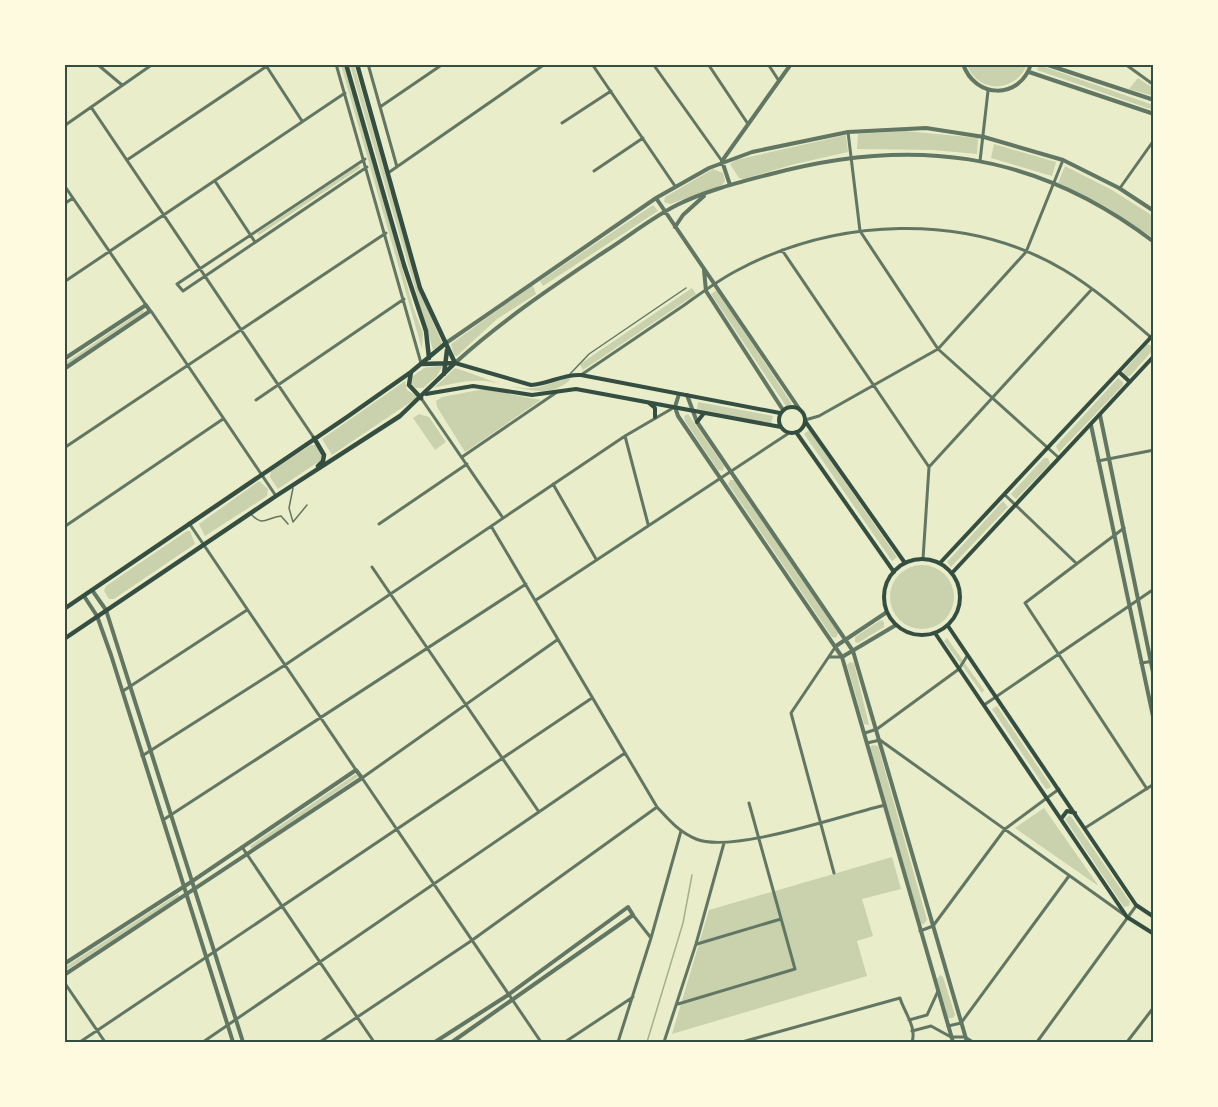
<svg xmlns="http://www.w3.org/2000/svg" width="1218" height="1107" viewBox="0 0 1218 1107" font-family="Montserrat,sans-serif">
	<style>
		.green { fill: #cad2ad }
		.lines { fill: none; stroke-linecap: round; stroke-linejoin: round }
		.stream { stroke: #a3b18a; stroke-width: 1.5 }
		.service { stroke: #617663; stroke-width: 1.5 }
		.minor { stroke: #617663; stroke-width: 3 }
		.tertiary { stroke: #617663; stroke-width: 4 }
		.secondary { stroke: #344e41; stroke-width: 4 }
		.primary { stroke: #344e41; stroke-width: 4.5 }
		.neatline { fill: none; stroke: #344e41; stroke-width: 2 }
	</style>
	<rect width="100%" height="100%" fill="#e9edc9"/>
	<!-- green -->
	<path class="green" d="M341,65H346L414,310L423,333L422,349Z
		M350,65H354L419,289L442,343L433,350Z
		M967,65H1027C1015,93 978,94 967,65Z
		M1039,65L1153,105V110L1037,70Z
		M1138,78L1153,88V96L1129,89Z
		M906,131L978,138L977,154L933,150L857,149L858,134Z
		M846,135L848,152L795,164L743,179L739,178L730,164L736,160Z
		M994,144L1056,162L1052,176L991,158Z
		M359,165L360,168L259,235L257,233Z
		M1065,166L1112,190L1153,216V238L1105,206L1058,183Z
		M713,169L723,173L725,181L722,185L670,204L664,202L665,197Z
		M653,205L658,211L543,286L540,281Z
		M531,286H533L536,294L497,319L457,356L454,355L451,344Z
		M692,288L696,294L583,370L580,364Z
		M717,290L792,404L786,406L711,294Z
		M143,310L144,312L65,366V363Z
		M1147,344L1152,346V351L1130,376L1126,377L1123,372Z
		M443,365L437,376L423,388H416L412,384L413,376L424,368Z
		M455,368C478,375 508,390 532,388C545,388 556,379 569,378L570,380C546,403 511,383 485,381C467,380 451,384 434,388Z
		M1118,378L1123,382V385L1059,452L1056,446Z
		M405,381L407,390L418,397L332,455L322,439Z
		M484,389L541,400L465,452L437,407L436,401L442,397Z
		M698,402L773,416L771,424L697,409Z
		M419,414L429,417L446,442L435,450L413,418Z
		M688,414L724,466L723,471L718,470L685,421L684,416Z
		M809,430L897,557L892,561L804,434Z
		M311,445H316L323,456L321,460L278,489L270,477L271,471Z
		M1044,458H1048L1050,464L1016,499L1011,494Z
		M730,480H735L838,633L836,638L832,637L728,484Z
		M259,481L268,489L267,496L205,536L199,524Z
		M1003,501L1008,507L951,567L947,562Z
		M187,531H190L195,544L114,599H109L104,591L106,586Z
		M890 597a32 32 0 1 1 64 0a32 32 0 1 1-64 0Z
		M881,620L884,622V627L858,643L855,642V637Z
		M947,638L984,690L982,693L944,641Z
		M850,662L854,663L869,725L864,724L847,665Z
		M997,706L1051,786L1050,788L1046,789L992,709Z
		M872,745L878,746L927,920L923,925L920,922L870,748Z
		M356,774L358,777L252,849L250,846Z
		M1044,808L1098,885H1097L1015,828Z
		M1070,815L1130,902L1129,906L1124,907L1065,819Z
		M892,857L901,889L862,899L873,936L857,941L867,976L672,1034L709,910Z
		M178,894L180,897L65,971V967Z
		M940,975L943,977L955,1015L953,1018H948L937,979Z"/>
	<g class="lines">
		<!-- stream -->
		<path class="stream" d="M647,1042L683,923L692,875"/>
		<!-- service -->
		<path class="service" d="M570,374L589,354L686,288
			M293,488L289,508L293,522L307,505
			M251,514C263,528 267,517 281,516L288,524"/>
		<!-- minor -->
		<path class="minor" d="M97,64L122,85
			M265,64L302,121
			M336,64L421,363
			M368,64L397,167
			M592,64L675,186
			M653,64L722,161
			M708,64L748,124
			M768,64L779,81
			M1125,64L1154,85
			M91,107L314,438
			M380,107L443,64
			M562,123L611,91
			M64,126L153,64
			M848,132L860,231L938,349L1058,457
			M365,159L177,284L183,291L367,167
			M127,160L270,64
			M980,161L988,91
			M594,171L643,138
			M388,173L545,64
			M215,181L255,242
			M64,185L146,305
			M1120,188L1154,140
			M64,204L73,198
			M782,250L929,467
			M64,282L345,93
			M151,311L276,496
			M581,375C615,352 649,329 683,306C700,294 717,281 736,271C835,218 965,211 1064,270C1096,289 1125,315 1154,340
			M421,398L503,518
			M256,400L404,299
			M805,420L819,416L938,349L1026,252L1063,160
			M625,436L648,524
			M64,448L386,233
			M462,457L557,392
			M1098,461L1154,450
			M553,484L596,559
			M1005,495L1076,563
			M189,523L356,770
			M379,524L467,464
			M491,526L657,807C669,820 679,832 696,839C732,854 843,815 885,805
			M64,527L223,419
			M1124,528L1025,603L1147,789
			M923,559L929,467L1092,289
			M372,567L539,812
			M536,600L789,433
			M830,657H842
			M1141,663L1154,661
			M123,691L247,610
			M984,705L1154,589
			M865,733L877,729L959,669L967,656
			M867,743L880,740L1126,916
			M142,756L285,665L625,436L673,408
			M163,820L526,584
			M1085,828L1154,784
			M242,847L374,1042
			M834,873L791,713L836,646
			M633,915L651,938
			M920,931L933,926L1005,829L1059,789
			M697,944L781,919
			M64,982L105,1042
			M678,1004L795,969L749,803
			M909,1020L927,1015L938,991
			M948,1026L961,1023L1069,876
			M912,1031L931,1026L951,1037H965L973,1042
			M80,1042L592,698
			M203,1042L625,753
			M320,1042L471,941L657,807
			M541,1042L362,778L557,640
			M565,1042L633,997
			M618,1042L651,938L681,831
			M664,1042L696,944L724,843
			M742,1042L900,998C904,1012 917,1027 912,1042
			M1037,1042L1136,906
			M1127,1042L1154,1007"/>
		<!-- tertiary -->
		<path class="tertiary" d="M963,64C975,99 1020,100 1031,64
			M1045,64L1154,100
			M1029,72L1154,114
			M722,161L791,64
			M722,161L730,185
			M656,198L800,410
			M675,227L683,215L704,196
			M704,270L706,291L783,410
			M446,343L656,198L709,168L752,152L848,132L926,128L984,137L1063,160L1119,188L1154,211
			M64,359L146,305L150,311L64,369
			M455,363C501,321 552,287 604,252C628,237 651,218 677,205C705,191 737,183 767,175C909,136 1034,150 1154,242
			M679,394L675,407L678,416L842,657L953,1042
			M687,395L697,422L853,651L967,1042
			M1100,415L1154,677
			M1091,425L1154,721
			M92,590L106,610L243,1042
			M84,596L97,616L111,655L233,1042
			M836,646L887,612
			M842,657L896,625
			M64,964L191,882L356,770L362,778L64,975
			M435,1042L508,995L628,907L633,915L452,1042"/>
		<!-- secondary -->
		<path class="secondary" d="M455,363L531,385C549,384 562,374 581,375L780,413
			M1119,372L1130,382
			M426,394L473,386L532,395L576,389L781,427
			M649,403L655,408V417
			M779 420a13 13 0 1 1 26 0a13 13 0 1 1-26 0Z
			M805,421L905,563
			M697,422L704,413
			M796,432L894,572
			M884 597a38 38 0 1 1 76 0a38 38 0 1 1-76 0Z
			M940,563L1154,334
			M952,573L1154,356
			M948,626L1136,905L1154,917
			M935,633L1127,917L1154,934
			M1061,819L1067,811L1075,813"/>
		<!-- primary -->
		<path class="primary" d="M346,64L404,265L426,331L429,358
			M357,64L420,288L455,363
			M422,364L455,363
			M411,372L409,385L421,398
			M444,374L447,350
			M314,438L324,455L323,461L318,466
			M64,609L347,417L411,372L446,343
			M64,639L276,496L400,416L455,363"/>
	</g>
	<!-- border -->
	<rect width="1218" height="1107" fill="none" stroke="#fefae0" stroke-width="132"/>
	<rect x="66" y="66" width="1086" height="975" class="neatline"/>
</svg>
